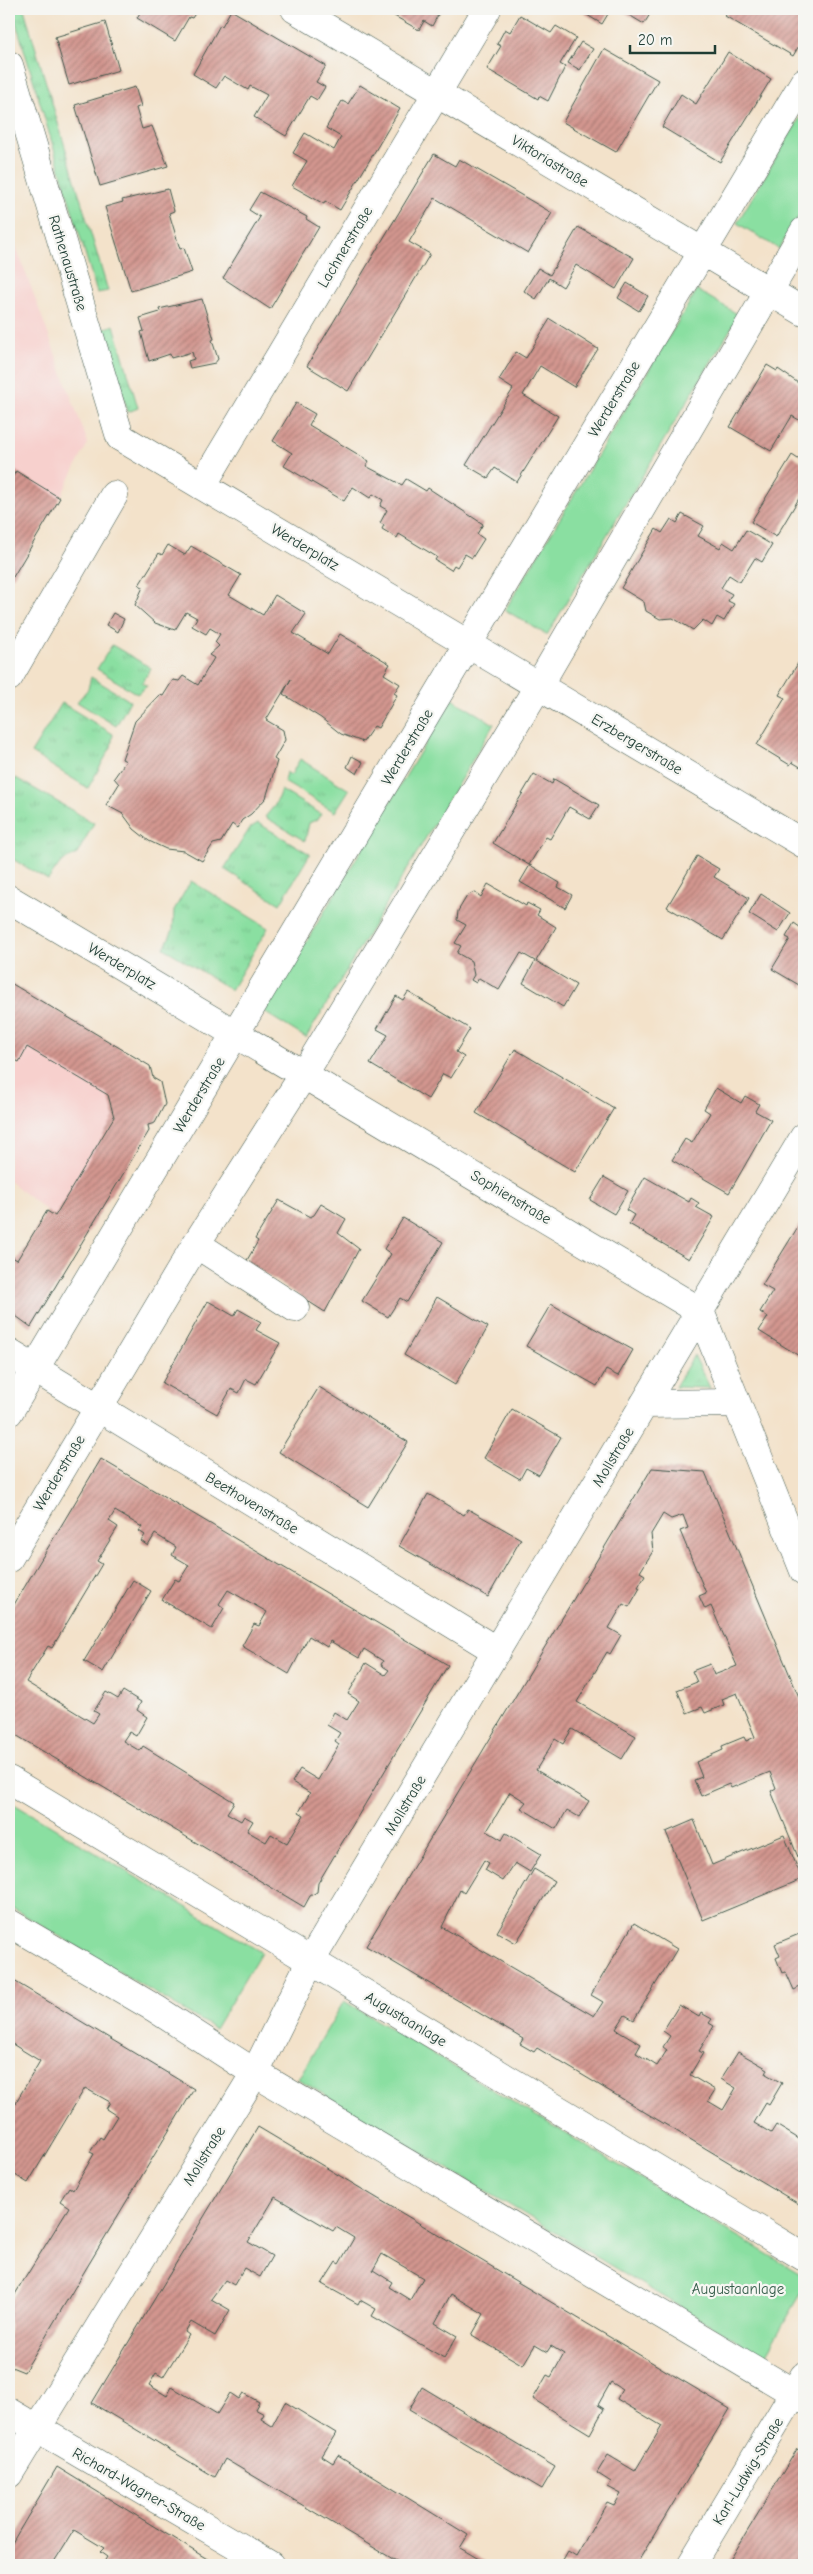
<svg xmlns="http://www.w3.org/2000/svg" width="813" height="2574" viewBox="0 0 813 2574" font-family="'Comic Neue',sans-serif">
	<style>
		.built { fill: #f7d0cd }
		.grass { fill: url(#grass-tufts); stroke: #548e6a }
		.park { fill: #8adfa1; stroke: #548e6a }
		.building { fill: url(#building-hatch); fill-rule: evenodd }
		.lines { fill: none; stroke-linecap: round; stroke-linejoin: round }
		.minor-casing { stroke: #3f564a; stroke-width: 29 }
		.major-casing { stroke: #3f564a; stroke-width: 29 }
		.minor { stroke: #fff; stroke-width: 28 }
		.major { stroke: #fff; stroke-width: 28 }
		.labels { text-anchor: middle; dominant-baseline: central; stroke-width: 4.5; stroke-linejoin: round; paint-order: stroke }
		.street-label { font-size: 15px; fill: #1f3d34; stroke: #f6f6f2 }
		.park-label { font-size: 15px; fill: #345d4a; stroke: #f6f6f2 }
	</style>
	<defs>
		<pattern id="grass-tufts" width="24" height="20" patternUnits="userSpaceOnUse" patternTransform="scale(1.25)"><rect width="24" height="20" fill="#8adfa1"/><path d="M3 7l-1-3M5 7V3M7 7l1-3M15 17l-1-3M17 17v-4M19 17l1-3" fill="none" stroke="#77c08b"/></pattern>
		<pattern id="building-hatch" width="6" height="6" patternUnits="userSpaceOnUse" patternTransform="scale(1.25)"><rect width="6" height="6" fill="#d3968f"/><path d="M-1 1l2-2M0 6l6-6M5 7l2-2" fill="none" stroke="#ab7c76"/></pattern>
	</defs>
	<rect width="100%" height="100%" fill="#f6f6f2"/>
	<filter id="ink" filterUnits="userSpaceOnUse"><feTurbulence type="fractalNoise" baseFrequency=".02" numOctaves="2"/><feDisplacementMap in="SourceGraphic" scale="10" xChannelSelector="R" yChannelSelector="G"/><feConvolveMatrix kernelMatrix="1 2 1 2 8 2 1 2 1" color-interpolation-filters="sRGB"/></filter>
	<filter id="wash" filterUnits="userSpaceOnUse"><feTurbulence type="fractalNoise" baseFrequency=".0096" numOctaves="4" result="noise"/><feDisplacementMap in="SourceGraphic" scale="20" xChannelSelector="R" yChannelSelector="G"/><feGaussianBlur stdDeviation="1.12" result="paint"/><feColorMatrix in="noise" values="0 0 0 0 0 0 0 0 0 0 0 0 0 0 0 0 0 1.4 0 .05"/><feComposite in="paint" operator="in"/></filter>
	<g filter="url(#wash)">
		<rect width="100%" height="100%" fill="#f3e2ca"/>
		<!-- built -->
		<path class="built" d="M9,227L88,443L60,498L9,583Z
			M51,1007L150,1066L153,1077L160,1082L165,1104L155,1123L148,1125L149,1131L87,1235L47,1211L9,1181V1079Z"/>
		<!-- grass -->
		<path class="grass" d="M12,9H24L108,291L97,293Z
			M114,325L138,408L128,412L103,329Z
			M112,645L151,668L142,683L147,686L137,694L97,669Z
			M91,677L130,701L116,726L77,702L88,689Z
			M62,703L113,734L111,747L88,788L31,753Z
			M300,759L349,790L335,812L284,782L286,772L291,775Z
			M16,778L94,823L77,854L61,862L48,880L9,857V790Z
			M281,790L321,814L318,819L309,823L305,841L265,817L275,805Z
			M258,823L310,854L280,904L224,869L250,828Z
			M191,881L268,928L231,990L164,948L173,930L174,910Z
			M694,1355L710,1388L675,1387Z"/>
		<!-- park -->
		<path class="park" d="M804,111V207L779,249L737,223Z
			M697,290L739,315L547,635L505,610Z
			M452,699L494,724L306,1038L264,1012Z
			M9,1801L261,1952L215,2029L9,1906Z
			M344,2001L804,2276V2289L764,2357L298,2079Z"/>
		<g id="blocks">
			<!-- building -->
			<path class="building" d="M142,9H198L192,18L189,17L175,41L137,18Z
				M382,9H432L439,13L432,26L424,21L419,30Z
				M577,9H611L602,24Z
				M626,9H653L644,24L624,12Z
				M729,9H804V37L793,56L725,16Z
				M231,10L326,66L316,82L325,87L317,100L310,96L286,136L254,117L267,95L250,86L248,90L224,76L216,88L193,74L220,25L222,26Z
				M520,15L551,33L556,26L576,38L560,64L565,67L548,101L539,96L538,99L487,69L501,46L497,44L505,29L510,32Z
				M105,22L119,70L69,85L55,37Z
				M581,42L593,49L580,70L568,63Z
				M604,49L658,80L616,152L563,122Z
				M728,52L771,79L720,162L662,127L681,94L696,104Z
				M360,85L400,109L340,210L325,201L324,204L292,186L307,161L293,153L305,133L334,150L341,137L326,128L342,101L348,104Z
				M135,87L141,106L136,108L142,129L152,126L168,166L100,186L75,105Z
				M434,154L455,166L459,159L552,213L528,253L435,198L409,242L430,254L348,391L307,366Z
				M168,189L174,211L169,213L180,249L184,248L192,272L131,291L105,207L123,202L122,200Z
				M260,192L307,217L306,219L319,227L270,309L223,278L260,217L249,210Z
				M578,227L634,258L616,289L576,265L563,287L549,278L536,299L524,291L538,268L550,275Z
				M627,283L648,296L639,311L618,298Z
				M202,299L214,339L212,340L218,359L215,363L190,368L188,361L194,359L192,352L171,358L170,354L149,361L141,332L144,331L140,318L160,312L159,309Z
				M550,319L598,349L574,387L540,366L523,395L558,416L517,482L495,468L488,478L466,465L513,389L499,380L516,352L526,358Z
				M767,365L777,371L778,369L804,387V414L801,421L792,416L771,451L730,427Z
				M296,403L315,414L309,425L369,461L366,466L402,485L406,479L426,491L428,488L483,524L477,534L484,539L472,558L465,554L457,567L454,565L451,570L435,560L437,557L399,534L397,538L382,529L384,525L380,523L387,510L380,506L383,500L373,494L370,498L353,487L344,501L284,466L292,453L273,441Z
				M792,455L804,463V490L776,537L751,522Z
				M16,471L60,498L13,577L9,574V473L13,476Z
				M682,514L704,526L698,536L720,548L723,542L734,549L746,530L772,545L762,562L755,558L740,582L729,575L721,588L732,594L728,601L734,604L724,621L717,617L712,626L703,620L693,630L673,618L660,619L646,611L644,602L621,588L656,529L662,533L671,519L677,523Z
				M168,545L185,555L191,546L241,575L229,595L263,615L275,595L306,614L293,633L328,654L340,634L390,664L384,674L400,684L394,693L397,695L378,728L374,726L363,742L341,734L321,718L283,694L291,679L266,720L283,730L285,740L274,759L277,761L266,798L251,814L242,820L237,828L232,824L221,842L213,844L202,861L184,851L166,849L149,841L134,829L123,814L106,805L119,784L114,778L126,761L122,759L135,721L160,695L163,696L173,680L179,681L183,676L198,685L214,658L209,655L219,646L215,642L220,634L210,628L206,634L192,626L197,618L186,612L175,630L155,623L135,605L143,587L139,585L159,553L162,555Z
				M113,613L124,619L118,632L106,625Z
				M800,660L804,663V769L792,762L790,765L757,745L785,698L779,695Z
				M352,756L363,762L357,774L347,767Z
				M534,774L552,784L554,779L599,805L590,819L569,807L550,839L546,837L529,865L493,843Z
				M697,856L719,869L714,877L749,898L723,940L667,907Z
				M530,865L560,883L558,887L572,895L565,908L520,882Z
				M488,884L526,906L527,903L540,910L537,915L556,927L536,961L576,985L563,1007L523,983L535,961L521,953L499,990L479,978L476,983L471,980L474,975L471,961L457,953L461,946L455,943L466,925L457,920L458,911L467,896L474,892L481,897Z
				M761,894L790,913L778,932L749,914Z
				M794,923L804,930V988L772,969L790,939L786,937Z
				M9,982L150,1066L153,1078L160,1082L165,1104L155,1123L148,1125L149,1131L31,1327L9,1311V1255L17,1260L47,1211L55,1216L114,1117L108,1095L27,1047L19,1062L9,1057Z
				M408,992L470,1029L456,1052L464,1057L451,1078L443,1074L428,1099L370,1064L388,1035L377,1029L396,996L403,1000Z
				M515,1049L614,1108L575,1172L476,1113Z
				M716,1088L741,1103L745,1096L759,1104L755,1111L771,1120L729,1193L672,1160L685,1139L692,1143L710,1113L704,1109Z
				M604,1177L628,1191L614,1214L590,1200Z
				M645,1177L689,1202L691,1198L699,1203L696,1207L714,1217L689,1259L629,1224L634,1215L626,1210Z
				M279,1200L310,1217L314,1215L321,1204L346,1219L338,1233L359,1249L325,1312L246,1262L258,1241L255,1239Z
				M804,1217V1359L759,1331L768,1317L760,1312L773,1291L762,1285Z
				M403,1218L443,1242L407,1302L400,1298L388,1317L362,1301L391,1254L384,1249Z
				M437,1297L488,1327L455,1385L404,1355Z
				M208,1301L234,1316L238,1309L261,1322L256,1330L280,1343L256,1384L246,1379L239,1393L231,1389L217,1414L162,1383Z
				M551,1304L633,1350L618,1376L606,1370L597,1386L526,1346Z
				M319,1387L408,1442L368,1507L279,1452Z
				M512,1409L561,1437L539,1475L526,1468L520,1479L484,1458Z
				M101,1459L448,1665L318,1883L317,1892L310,1896L304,1907L9,1731V1613ZM115,1511L142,1527L139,1531L145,1535L141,1541L148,1546L155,1534L176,1547L172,1555L189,1565L179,1581L175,1579L162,1600L212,1629L224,1608L219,1604L228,1590L267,1612L259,1626L254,1624L242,1646L289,1674L309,1636L327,1647L330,1641L359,1658L364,1649L383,1661L381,1665L389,1670L385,1675L366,1663L348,1694L359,1701L347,1720L334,1712L327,1725L340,1733L335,1741L339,1744L318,1780L300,1769L292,1782L310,1793L299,1812L304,1815L287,1843L271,1834L266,1842L247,1831L253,1821L244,1816L241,1821L227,1813L234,1802L143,1746L140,1751L123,1741L129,1732L136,1736L147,1717L137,1710L141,1702L123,1691L118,1699L106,1692L94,1711L99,1714L93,1723L26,1682L48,1646L52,1648L102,1564L97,1561L118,1527L109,1521Z
				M652,1468L705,1472L804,1709V1855L798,1857L771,1791L776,1788L770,1772L731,1788L729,1784L701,1796L694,1780L702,1777L696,1762L723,1750L722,1746L744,1737L746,1741L755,1737L737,1693L722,1699L724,1705L705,1713L702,1707L687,1713L677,1690L697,1682L692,1671L710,1664L714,1675L737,1666L711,1606L705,1609L699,1596L706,1593L680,1531L688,1528L683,1515L671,1519L663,1514L651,1534L653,1551L640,1572L645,1575L638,1587L640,1588L629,1607L623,1604L609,1628L621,1635L610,1654L607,1652L577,1702L636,1736L622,1759L572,1729L563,1744L555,1739L536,1770L589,1801L579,1817L567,1810L556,1829L521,1808L526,1802L510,1792L487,1831L502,1840L506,1833L541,1854L530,1872L515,1863L503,1881L485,1870L489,1863L484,1860L464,1893L460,1890L442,1927L594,2016L603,2002L591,1995L634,1923L677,1949L634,2020L625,2015L616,2029L641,2044L636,2053L657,2066L667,2050L663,2047L670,2036L663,2031L679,2005L699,2017L701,2013L712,2019L709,2023L714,2026L699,2051L703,2053L690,2075L715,2090L708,2101L723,2110L736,2088L721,2079L738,2052L768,2069L766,2074L782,2083L769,2105L766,2103L754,2123L771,2133L776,2125L804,2142V2207L537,2048L534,2052L520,2044L523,2039L366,1946Z
				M428,1494L464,1515L468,1509L521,1539L488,1597L399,1546Z
				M133,1580L151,1591L103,1672L84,1661Z
				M694,1820L712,1865L784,1835L802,1879L703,1920L666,1832Z
				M534,1869L554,1881L516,1943L497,1932Z
				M804,1932V1985L794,1990L786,1972L782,1973L776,1958L780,1956L775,1944Z
				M9,1978L194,2089L24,2372L9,2366V2304L69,2207L60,2201L69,2187L73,2190L94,2154L90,2152L100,2137L103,2139L117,2116L106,2109L110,2102L85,2088L28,2183L9,2171V2114L40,2061L9,2042Z
				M258,2127L730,2409L636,2565H560L568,2551L576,2556L607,2503L614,2506L621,2494L608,2487L611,2482L597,2473L608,2455L635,2471L662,2426L617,2399L622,2389L611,2382L598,2405L604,2409L590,2434L533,2399L547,2375L551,2377L564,2354L551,2346L547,2352L535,2345L523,2365L472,2335L484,2314L451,2294L435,2323L457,2336L444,2358L372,2316L376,2309L360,2300L358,2304L322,2284L336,2262L339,2264L354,2238L336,2227L333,2231L275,2197L248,2242L272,2256L260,2277L244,2268L234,2285L225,2280L211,2299L230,2310L215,2336L191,2322L185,2332L189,2335L163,2377L156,2373L149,2385L167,2396L172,2387L217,2414L230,2393L239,2399L243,2393L259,2402L255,2409L264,2414L261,2419L272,2426L285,2402L336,2433L322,2456L333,2463L338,2455L468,2535L460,2548L489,2565H403L225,2459L215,2477L92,2403ZM382,2254L423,2278L410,2300L389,2287L392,2282L373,2270Z
				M422,2387L555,2467L542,2489L409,2410Z
				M797,2449L804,2453V2559L801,2565H727Z
				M57,2467L204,2557L218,2565H102L107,2557L100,2552L104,2548L74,2530L52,2565H9V2548Z"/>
		</g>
	</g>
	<g filter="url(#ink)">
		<use href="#blocks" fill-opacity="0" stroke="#3f564a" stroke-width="1"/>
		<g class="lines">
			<!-- minor casing -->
			<g class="minor-casing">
				<path id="minor" d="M295,9L804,312
					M9,65L120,437L804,844
					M202,486L487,9
					M9,677L114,495
					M9,899L700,1311L804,1571
					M196,1244L295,1308
					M9,1353L497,1651
					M644,1404L736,1403
					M9,1412L804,82
					M9,1558L196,1244L304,1074L539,685L804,231
					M9,2412L270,2565
					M9,2474L255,2073L310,1962L804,1137
					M691,2565L804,2376"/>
			</g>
			<!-- major casing -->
			<g class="major-casing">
				<path id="major" d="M9,1780L804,2257
					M9,1923L156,2009L255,2073L804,2399"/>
			</g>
			<!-- minor -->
			<use href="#minor" class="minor"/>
			<!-- major -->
			<use href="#major" class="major"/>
		</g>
	</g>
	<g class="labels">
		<!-- street labels -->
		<g class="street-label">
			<text transform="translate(550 161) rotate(31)">Viktoriastraße</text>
			<text transform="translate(345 247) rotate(-59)">Lachnerstraße</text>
			<text transform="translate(68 263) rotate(73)">Rathenaustraße</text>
			<text transform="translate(614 399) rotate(-59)">Werderstraße</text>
			<text transform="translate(305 547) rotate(31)">Werderplatz</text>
			<text transform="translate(637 744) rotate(31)">Erzbergerstraße</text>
			<text transform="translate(407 747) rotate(-59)">Werderstraße</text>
			<text transform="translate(122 966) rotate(31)">Werderplatz</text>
			<text transform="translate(199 1095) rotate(-59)">Werderstraße</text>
			<text transform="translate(511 1197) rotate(31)">Sophienstraße</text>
			<text transform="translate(613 1457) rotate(-59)">Mollstraße</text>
			<text transform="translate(59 1473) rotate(-59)">Werderstraße</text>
			<text transform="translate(252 1503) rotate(31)">Beethovenstraße</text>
			<text transform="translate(405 1805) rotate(-59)">Mollstraße</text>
			<text transform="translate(406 2019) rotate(31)">Augustaanlage</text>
			<text transform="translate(204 2156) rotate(-58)">Mollstraße</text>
			<text transform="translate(748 2471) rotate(-59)">Karl-Ludwig-Straße</text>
			<text transform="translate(139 2489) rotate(30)">Richard-Wagner-Straße</text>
		</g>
		<!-- park labels -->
		<g class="park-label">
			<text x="738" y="2289">Augustaanlage</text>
		</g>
	</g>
	<!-- margin -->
	<rect width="813" height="2574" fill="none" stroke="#f6f6f2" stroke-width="30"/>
	<!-- scale -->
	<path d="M630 45v8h85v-8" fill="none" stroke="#1f3d34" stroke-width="2.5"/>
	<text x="638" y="45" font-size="15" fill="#1f3d34" stroke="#f6f6f2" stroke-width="4" paint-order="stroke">20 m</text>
</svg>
